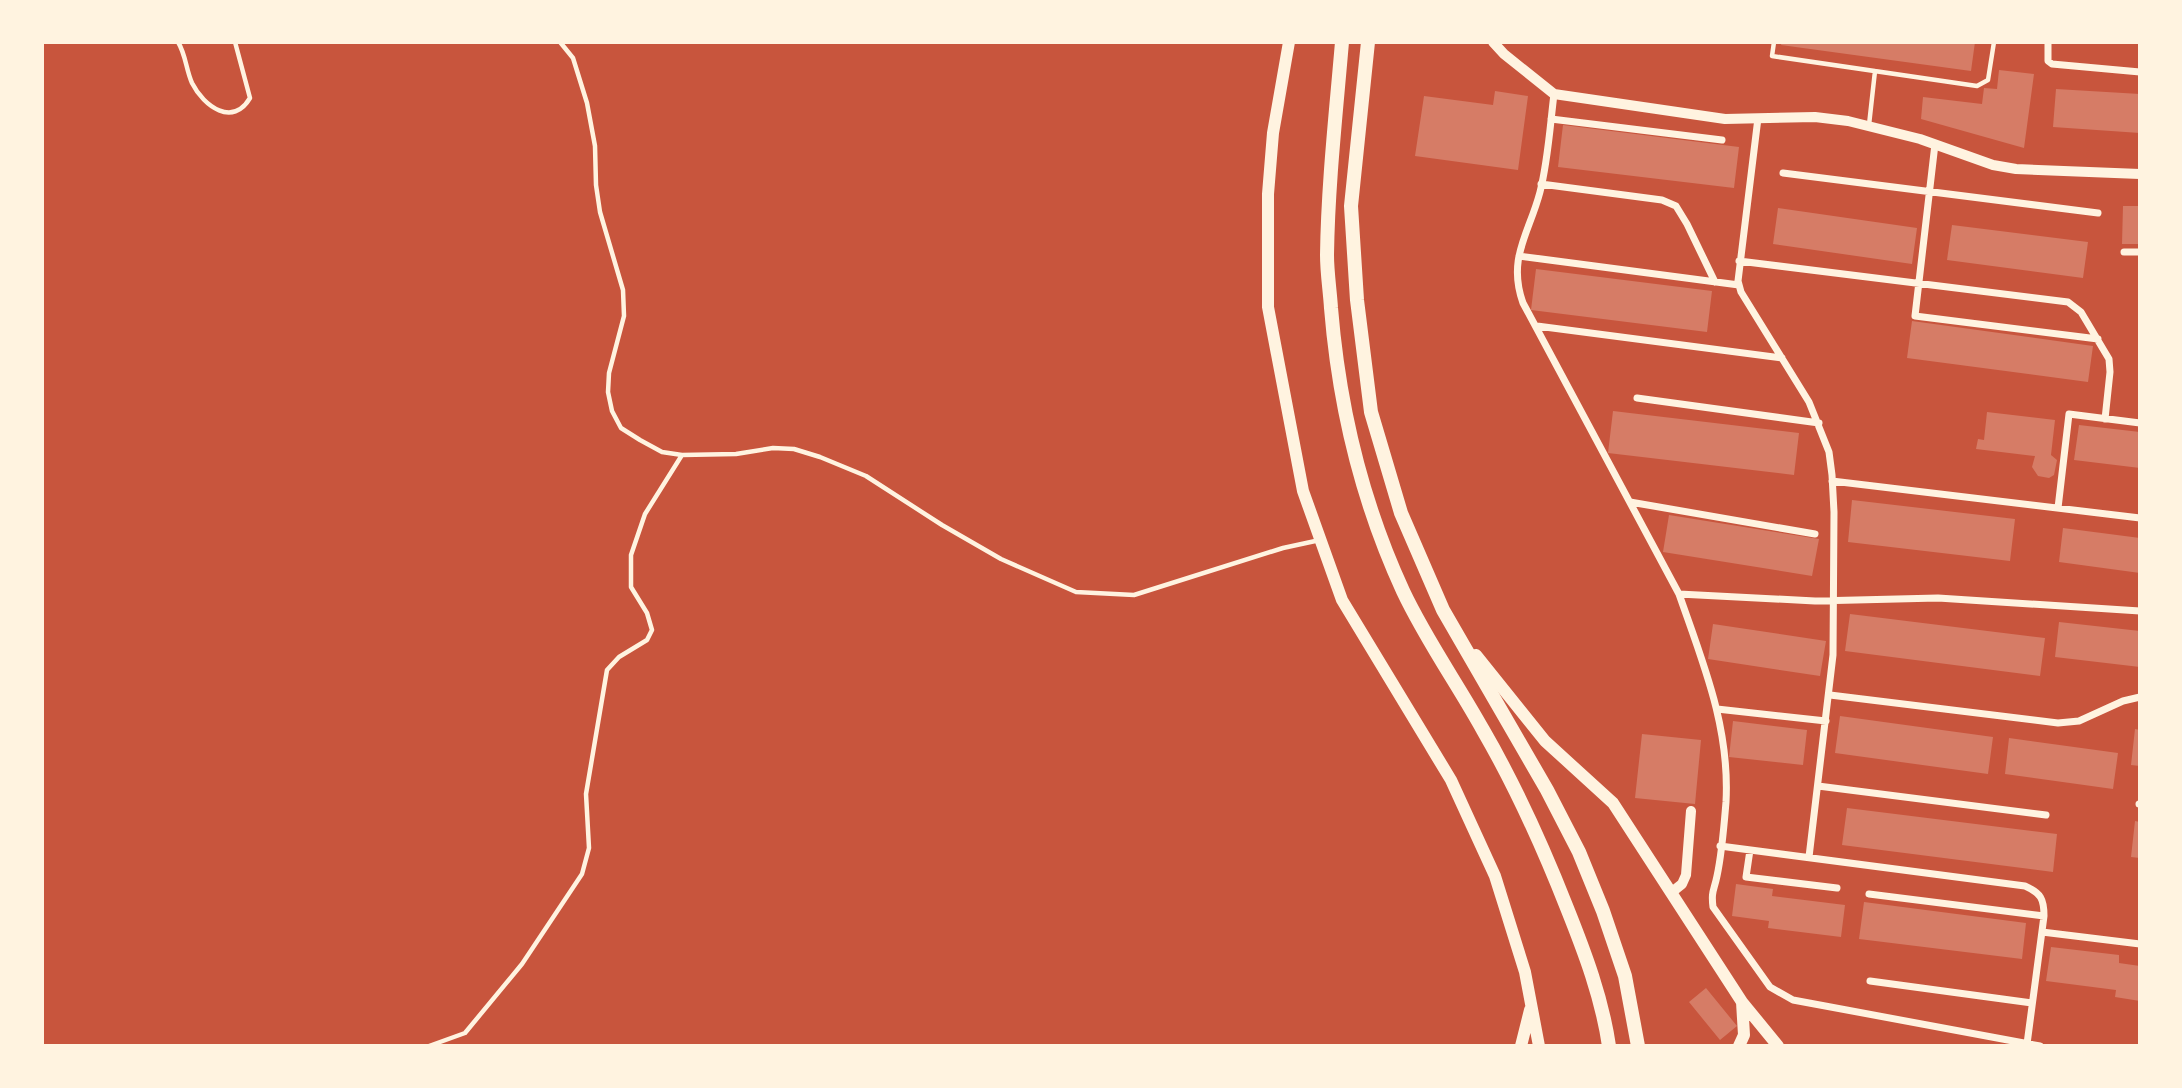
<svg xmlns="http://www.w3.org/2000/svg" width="2182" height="1088" viewBox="0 0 2182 1088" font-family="Overpass,sans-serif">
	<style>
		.building { fill: #d67c66 }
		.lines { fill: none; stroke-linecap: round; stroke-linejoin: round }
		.service { stroke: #fff3e0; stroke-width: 4.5 }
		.minor { stroke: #fff3e0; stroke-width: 7 }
		.tertiary { stroke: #fff3e0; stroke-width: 10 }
		.secondary { stroke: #fff3e0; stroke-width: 12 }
		.trunk { stroke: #fff3e0; stroke-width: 14 }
	</style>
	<rect width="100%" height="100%" fill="#c8553d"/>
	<!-- building -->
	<path class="building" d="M1782,42H1975L1971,71L1781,45Z
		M1999,70L2034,74L2024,148L1921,119L1923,97L1982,104L1984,88L1997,89Z
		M2056,89L2140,94V133L2053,127Z
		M1495,91L1528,96L1518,170L1415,156L1424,96L1493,105Z
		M1563,125L1739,147L1734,188L1558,167Z
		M2123,206H2140V244H2122Z
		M1778,208L1917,228L1912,264L1773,244Z
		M1952,225L2088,242L2083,278L1947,260Z
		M1536,269L1712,291L1707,332L1531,310Z
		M1912,321L2093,346L2088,382L1907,358Z
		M1613,411L1799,433L1794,475L1608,453Z
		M1987,412L2055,420L2051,455L2057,460L2054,475L2049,478L2038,476L2032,467L2035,456L1976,449L1978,439L1984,440Z
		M2079,425L2140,432V468L2074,460Z
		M1852,500L2015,519L2010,561L1848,542Z
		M1669,515L1819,539L1812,576L1663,552Z
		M2063,528L2140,538V573L2059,562Z
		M1850,614L2045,638L2040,676L1845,651Z
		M2059,622L2140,631V667L2055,657Z
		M1713,624L1826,641L1820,676L1708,659Z
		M1840,716L1993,737L1988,774L1835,753Z
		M1733,721L1807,730L1803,765L1729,757Z
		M2135,729L2140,730V766L2131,765Z
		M1642,734L1701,740L1695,804L1635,798Z
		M2009,738L2118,753L2113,789L2005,774Z
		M1847,808L2057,834L2053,872L1842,845Z
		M2135,821L2140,822V858L2131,857Z
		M1736,884L1773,889L1772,896L1845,905L1841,937L1768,928L1769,921L1732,916Z
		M1864,902L2026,923L2022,959L1859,939Z
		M2051,947L2119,955V963L2140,966V1001L2115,997L2116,990L2046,981Z
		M1706,988L1737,1026L1720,1040L1689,1002Z"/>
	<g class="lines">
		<!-- service -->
		<path class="service" d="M178,42C186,55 186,70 192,83C204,107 233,127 250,98L235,42
			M560,42L573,58L587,103L595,146L596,185L600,212L623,290L624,316L609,373L608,392L612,411L621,428L640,440L662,452L682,455L736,454L773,448L794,449L820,457L866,476L942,525L1001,559L1076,592L1134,595L1283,548L1320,540
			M1774,42L1772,56L1977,86L1988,80L1994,42
			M1869,125L1875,71
			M429,1046L465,1033L522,964L582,874L589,848L586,794L607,670L619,657L647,640L652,630L647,613L631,587V555L645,514L682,455"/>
		<!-- minor -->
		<path class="minor" d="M2048,42V61L2052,64L2140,72
			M1554,94C1550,126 1548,161 1540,192C1529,234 1507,258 1523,303L1679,594
			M1758,118L1738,281L1741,292L1809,402L1829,452L1832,475L1834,512L1833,655L1809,857
			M1551,119L1722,140
			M1935,144L1915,316L2098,339
			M1783,173L2098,213
			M1541,184L1662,200L1676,206L1687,224L1715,282
			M2124,252H2140
			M1519,256L1739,285
			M1739,261L2068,302L2081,312L2109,359L2110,372L2105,419
			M1537,326L1782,358
			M1637,398L1819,423
			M1832,481L2140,518
			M1630,502L1815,534
			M2058,508L2069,414L2140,423
			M1830,695L2058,723L2079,721L2123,701L2140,697
			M1717,709L1826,721
			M1818,786L2046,815
			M2139,804H2140
			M1720,846L2025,886C2041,893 2044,899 2044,916L2027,1044
			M1750,850L1746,877L1837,888
			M1869,894L2044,916
			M2042,932L2140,944
			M1870,981L2032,1003
			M2040,1046L1793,1000L1770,987L1713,907C1711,891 1714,891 1717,876C1722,853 1724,826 1726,802C1730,727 1703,663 1679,594L1815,601L1938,598L2140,611"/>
		<!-- tertiary -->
		<path class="tertiary" d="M1493,42L1504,54L1554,94L1725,119L1815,117L1848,121L1920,139L1993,165L2016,169L2140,174
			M1672,892L1682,884L1686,875L1691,811"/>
		<!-- secondary -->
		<path class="secondary" d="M1289,42L1273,133L1268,194V307L1303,491L1342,600L1451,780L1495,876L1525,972L1539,1046
			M1476,655L1545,741L1613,803L1742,1002L1778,1046
			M1521,1046L1530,1010
			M1739,1046L1744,1035L1742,1002"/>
		<!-- trunk -->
		<path class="trunk" d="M1342,42C1336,113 1328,184 1327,255C1327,273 1330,291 1331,308C1339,406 1362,502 1403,591C1426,640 1457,683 1483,730C1516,787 1543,847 1567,908C1585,953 1602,998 1609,1046
			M1368,42L1351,206L1357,300L1371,412L1401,513L1443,610L1547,790L1579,852L1603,911L1625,976L1638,1046"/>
	</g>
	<!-- border -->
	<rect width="2182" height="1088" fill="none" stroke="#fff3e0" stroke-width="88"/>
</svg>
